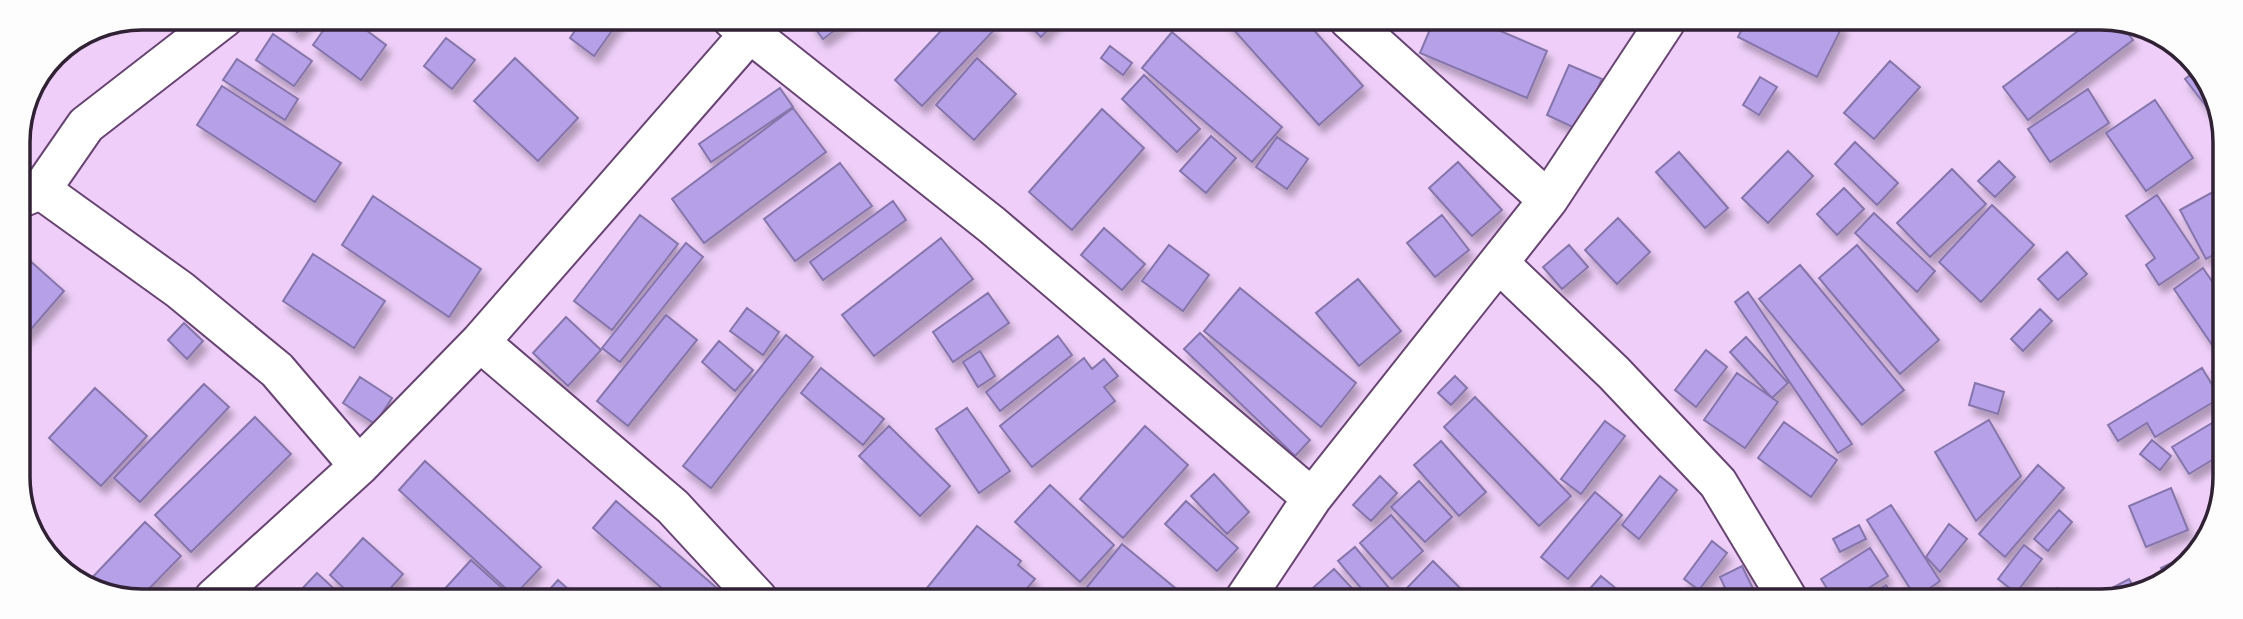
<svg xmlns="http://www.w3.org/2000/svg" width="2243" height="619" viewBox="0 0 2243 619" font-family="'Public Sans',sans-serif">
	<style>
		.building { fill: #b6a0e7; stroke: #8675ab; stroke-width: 2; filter: url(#shadow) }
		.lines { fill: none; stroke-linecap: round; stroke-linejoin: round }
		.street-casing { stroke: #674471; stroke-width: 42 }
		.street { stroke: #fff; stroke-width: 38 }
		.rim { fill: none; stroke: #302134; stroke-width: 3.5 }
	</style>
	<defs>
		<filter id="shadow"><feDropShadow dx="4.5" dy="8" stdDeviation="3.5" flood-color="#0004"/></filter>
	</defs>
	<rect width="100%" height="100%" fill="#efcff9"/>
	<!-- building -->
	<path class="building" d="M283,18H311L297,32Z
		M332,18H350L386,45L361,80L313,45Z
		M584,18H621L594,56L570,38Z
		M816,19H850L823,39L811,23Z
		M952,19H985L995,29L922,106L895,80Z
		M1023,19H1058L1041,37Z
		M1225,20H1305L1363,86L1319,125Z
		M1434,20H1475L1547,51L1527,98L1420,53Z
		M1746,21H1835L1843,25L1817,77L1738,37Z
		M2090,22H2119L2133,40L2028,120L2003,87Z
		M1172,32L1282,127L1252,162L1142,68Z
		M273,34L312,61L294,86L256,60Z
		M446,38L475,60L452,89L424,66Z
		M1110,46L1132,63L1123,75L1101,58Z
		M515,58L578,118L538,161L474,101Z
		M977,58L1016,94L974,140L936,105Z
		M237,59L298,99L285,120L223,80Z
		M1890,61L1920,87L1874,139L1844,113Z
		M1569,65L1602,79L1579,130L1547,115Z
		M2199,68L2223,118V128L2185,79Z
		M1144,75L1200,129L1177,152L1122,99Z
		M1760,77L1777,87L1759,115L1743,105Z
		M222,86L341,163L315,202L197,125Z
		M780,88L793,107L711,162L699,144Z
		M2088,89L2109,123L2050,162L2028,129Z
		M2155,100L2193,158L2146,191L2106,133Z
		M793,108L826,152L704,243L672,199Z
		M1102,109L1144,148L1072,230L1029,192Z
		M1211,136L1236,158L1206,193L1180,171Z
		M1277,137L1308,159L1287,189L1256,167Z
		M1855,142L1898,183L1877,205L1835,164Z
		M1788,151L1813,176L1768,223L1742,198Z
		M1679,152L1728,208L1705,228L1656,172Z
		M1999,161L2015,177L1995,197L1978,181Z
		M1458,162L1502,210L1472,236L1429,188Z
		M840,163L872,206L795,261L764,219Z
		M1952,169L1986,204L1930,257L1897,223Z
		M1844,188L1864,209L1837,235L1817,214Z
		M2220,188L2223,193V250L2206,259L2180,210Z
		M2157,195L2199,258L2159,285L2146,265L2155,258L2126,216Z
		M373,196L481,269L449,317L342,245Z
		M893,201L906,220L823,280L810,262Z
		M1992,205L2034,245L1981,302L1939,262Z
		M1874,213L1935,271L1917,292L1855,233Z
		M640,215L678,244L612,330L574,301Z
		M1442,215L1469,250L1435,277L1407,243Z
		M1618,218L1650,252L1617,284L1585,250Z
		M1104,228L1145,264L1122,290L1081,255Z
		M941,238L973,279L874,356L842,315Z
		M686,243L703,257L620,362L602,348Z
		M1169,245L1209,275L1183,311L1142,281Z
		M1569,245L1588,267L1562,289L1543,267Z
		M1857,245L1939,340L1900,374L1819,278Z
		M19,251L64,291L19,343L18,251Z
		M2067,252L2087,274L2058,300L2038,279Z
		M313,254L385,301L354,348L283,301Z
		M1800,265L1904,390L1862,425L1759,299Z
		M2203,268L2222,296L2221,358L2174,289Z
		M1358,279L1401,331L1359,366L1316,313Z
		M1240,288L1356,383L1321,427L1204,331Z
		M1748,292L1852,444L1838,453L1735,302Z
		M988,293L1009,323L953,362L933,332Z
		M747,308L779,332L763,355L730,331Z
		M2040,309L2052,321L2023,351L2011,339Z
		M666,315L697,340L628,426L597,401Z
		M566,317L601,350L568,386L533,353Z
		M184,323L203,341L187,359L168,340Z
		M1200,333L1310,440L1295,456L1184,349Z
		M786,335L813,357L711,488L683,466Z
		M1058,336L1072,355L1000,411L986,392Z
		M1746,337L1788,383L1772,398L1730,352Z
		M719,341L753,370L735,391L702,362Z
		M1706,350L1727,367L1696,407L1675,390Z
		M980,351L995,376L978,387L963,362Z
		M1084,358L1092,369L1104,359L1118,376L1104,387L1115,401L1032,467L1000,426Z
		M2222,367V392L2212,372Z
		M821,368L884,419L863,445L801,393Z
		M2202,368L2220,398L2155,437L2147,423L2118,441L2108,425Z
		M1737,373L1778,402L1745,448L1704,420Z
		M1455,376L1467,388L1451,405L1438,393Z
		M360,377L392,398L375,424L343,403Z
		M1975,383L2004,392L1998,414L1969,405Z
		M204,384L229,407L140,502L114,478Z
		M95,388L147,436L101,486L49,438Z
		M1475,397L1571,496L1539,526L1444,427Z
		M967,408L1010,471L979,493L936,429Z
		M255,417L291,454L191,552L155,515Z
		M2222,417V454L2189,474L2172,447Z
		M1989,420L2021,476L1976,521L1935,452Z
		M1605,421L1625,436L1581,494L1561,479Z
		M1784,422L1837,460L1811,497L1758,458Z
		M889,426L950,486L920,516L859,456Z
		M1145,426L1188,465L1123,538L1080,499Z
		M2152,440L2171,456L2160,470L2140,454Z
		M1441,441L1486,492L1459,516L1414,465Z
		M425,461L541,567L514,596L399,490Z
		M2038,465L2064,488L2005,557L1979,534Z
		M1214,474L1249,512L1227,534L1191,496Z
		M1380,476L1397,493L1371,521L1353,505Z
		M1660,476L1677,490L1639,539L1622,525Z
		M1419,481L1452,517L1425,542L1391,507Z
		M1050,485L1114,545L1080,582L1015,522Z
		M2171,488L2188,530L2146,547L2129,506Z
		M1595,492L1622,515L1568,579L1541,557Z
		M616,501L726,596L724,599L673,598L593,528Z
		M1186,501L1238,548L1217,571L1165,524Z
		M1891,505L1940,581L1916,598L1867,520Z
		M2059,510L2072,522L2048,551L2034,539Z
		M1391,515L1423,551L1392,579L1360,543Z
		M145,522L181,556L141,597H110L86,584Z
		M1949,524L1967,539L1940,572L1926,557Z
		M1859,525L1866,539L1840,552L1833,539Z
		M977,526L1021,561L1018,565L1035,579L1018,599H918Z
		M363,538L403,574L382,598H354L330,575Z
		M1712,541L1727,553L1699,590L1684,579Z
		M1122,544L1186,597L1183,599H1101L1087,587Z
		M2024,545L2042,559L2016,593L1998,579Z
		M1355,547L1399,600H1371L1338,561Z
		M1870,548L1888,576L1848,601H1835L1821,579Z
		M2192,553L2177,576L2167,580L2161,568Z
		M471,560L513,598H449L442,592Z
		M1433,561L1472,600H1414L1405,590Z
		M1742,566L1759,601H1731L1720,577Z
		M1334,569L1363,600H1309L1305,595Z
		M317,573L344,598H303L298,593Z
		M1601,576L1619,591L1611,600H1580Z
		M2129,579L2136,591L2109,601H2087Z
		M558,580L578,598H542Z
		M1886,585L1896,601H1860Z
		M2057,588L2064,601H2034Z"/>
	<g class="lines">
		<!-- street casing -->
		<g class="street-casing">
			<path id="street" d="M732,19L992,225L1312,498
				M1349,20L1548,200
				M41,190L180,290L277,370L359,466
				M18,199L41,190L86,125L224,18
				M1500,264L1614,373L1718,483L1789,601
				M480,342L673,507L758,599
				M214,598L359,466L480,342L750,33
				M1244,600L1312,498L1548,200L1666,21"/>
		</g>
		<!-- street -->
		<use href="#street" class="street"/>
	</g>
	<!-- crop -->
	<path d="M0 0H2243V619H0ZM142 30H2101A112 112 0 0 1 2213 142V477A112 112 0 0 1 2101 589H142A112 112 0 0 1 30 477V142A112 112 0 0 1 142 30Z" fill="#fdfdfd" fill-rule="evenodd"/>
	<path class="rim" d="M142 30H2101A112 112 0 0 1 2213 142V477A112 112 0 0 1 2101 589H142A112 112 0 0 1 30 477V142A112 112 0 0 1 142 30Z"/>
</svg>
